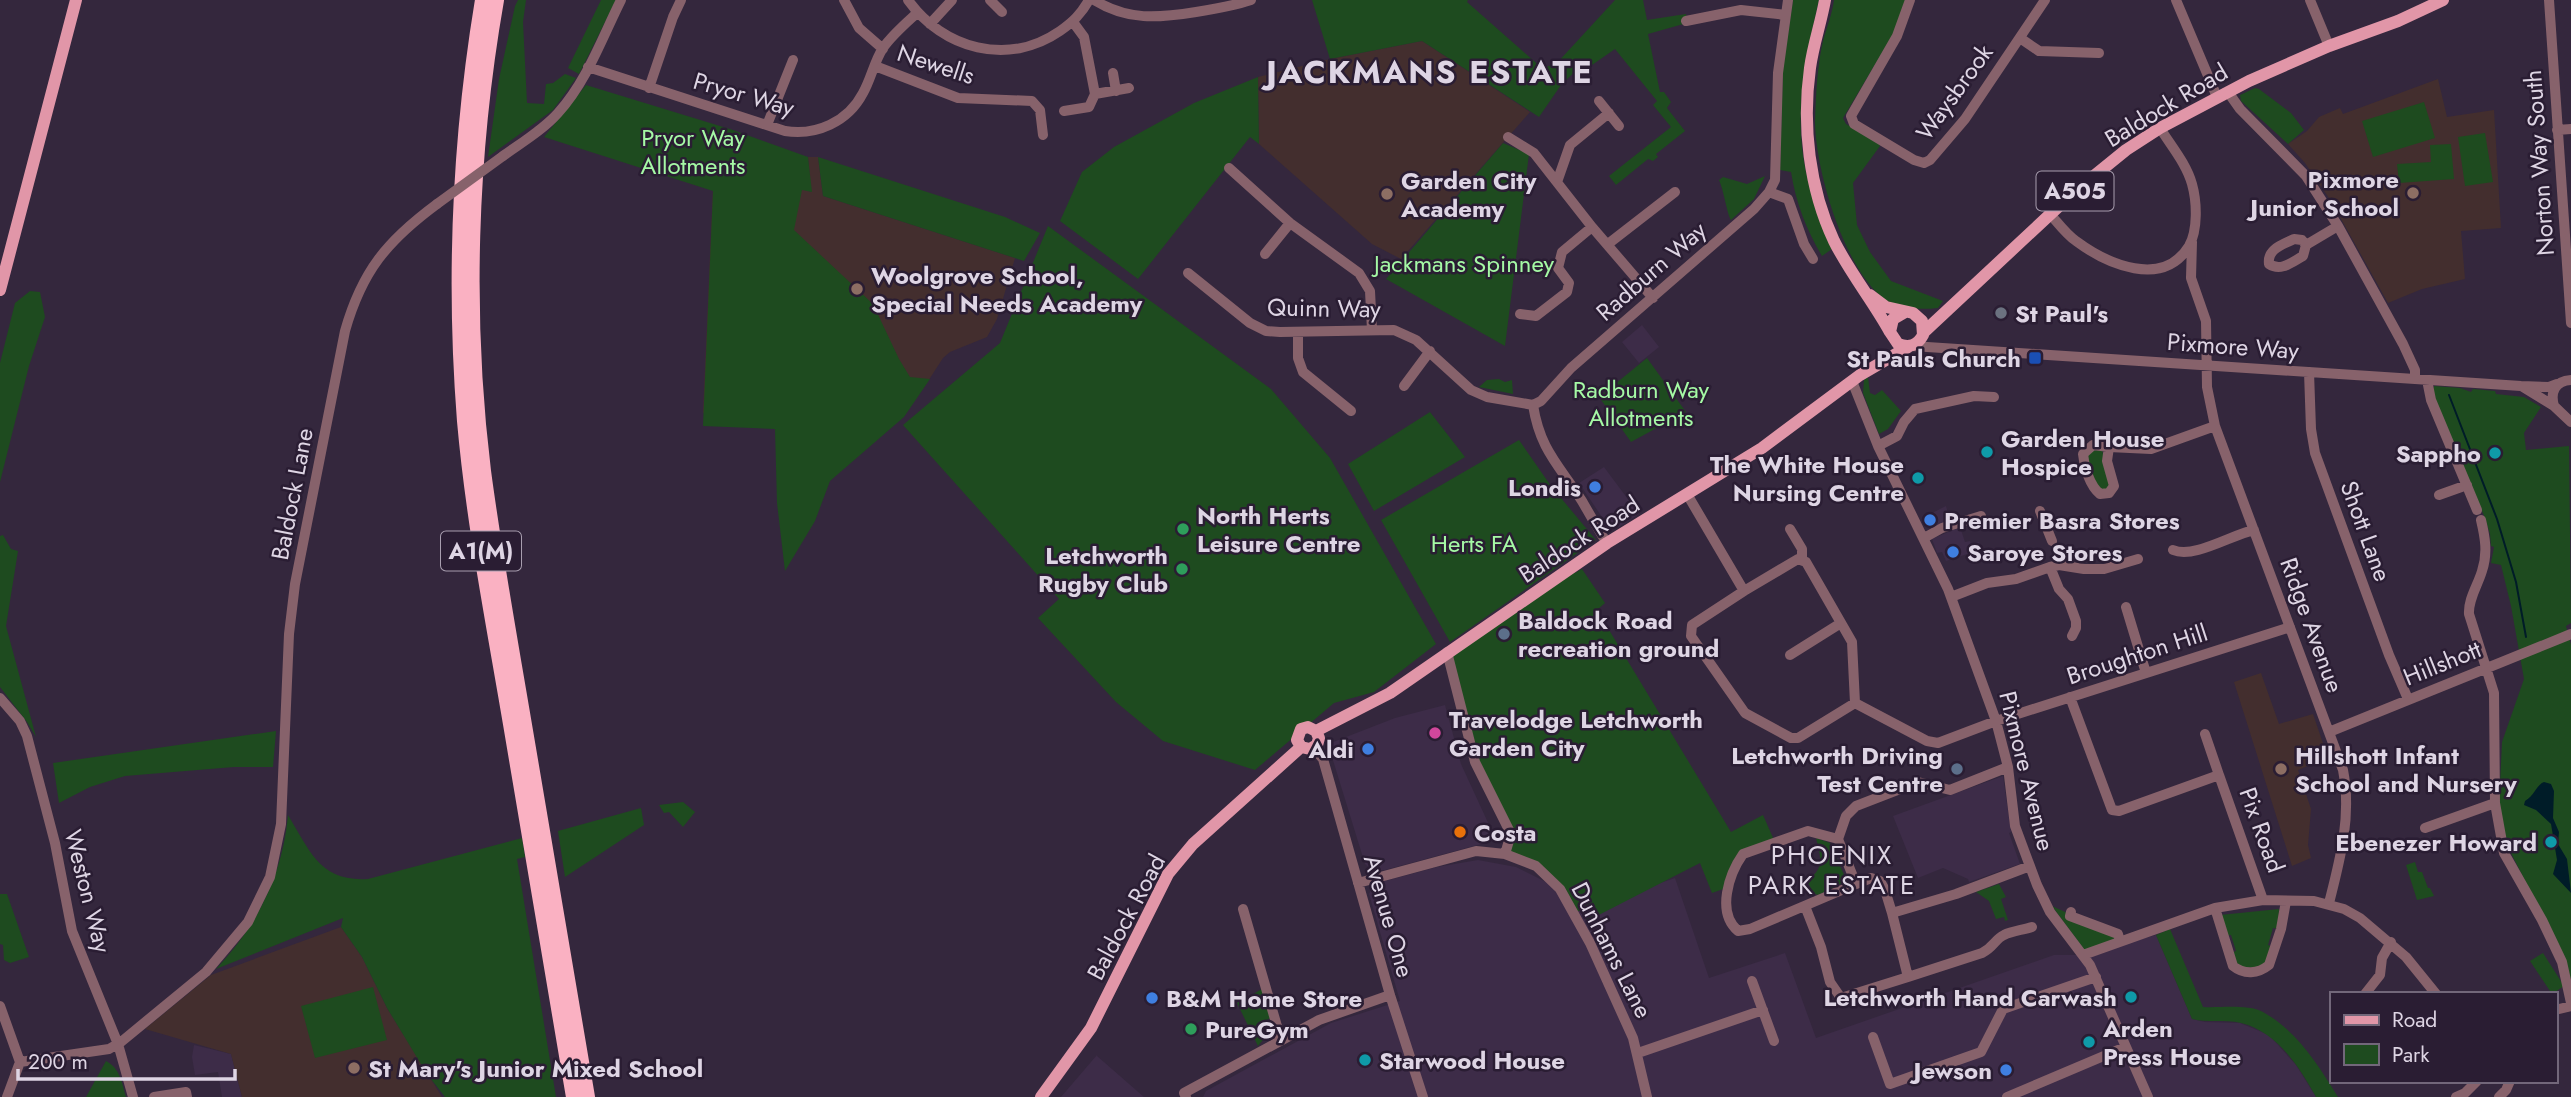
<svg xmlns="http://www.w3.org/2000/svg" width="2571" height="1097" viewBox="0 0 2571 1097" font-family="Jost,sans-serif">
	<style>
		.built { fill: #3d2c48 }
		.education { fill: #432e2e }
		.green { fill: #1e4b1f }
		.water { fill: #001c28 }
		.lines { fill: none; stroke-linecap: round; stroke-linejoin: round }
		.stream { stroke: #001c28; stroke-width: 2 }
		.minor { stroke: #87626b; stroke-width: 10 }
		.major { stroke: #e196a8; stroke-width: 12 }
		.highway { stroke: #fab1c2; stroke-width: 16 }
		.minor-bridge { stroke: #87626b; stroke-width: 10 }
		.education-dot { fill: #8d6e63; stroke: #2a1d33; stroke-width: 2.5 }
		.worship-dot { fill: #6b7280; stroke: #2a1d33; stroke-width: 2.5 }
		.transit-dot { fill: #1a4fb4; stroke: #2a1d33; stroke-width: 2.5 }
		.culture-dot { fill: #0f9aa8; stroke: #2a1d33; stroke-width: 2.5 }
		.shop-dot { fill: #3f7fe0; stroke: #2a1d33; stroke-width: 2.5 }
		.leisure-dot { fill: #2e9e5b; stroke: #2a1d33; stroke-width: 2.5 }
		.service-dot { fill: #5c6f8a; stroke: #2a1d33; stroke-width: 2.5 }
		.hotel-dot { fill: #d1479c; stroke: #2a1d33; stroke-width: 2.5 }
		.food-dot { fill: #e8710a; stroke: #2a1d33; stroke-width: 2.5 }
		.labels { text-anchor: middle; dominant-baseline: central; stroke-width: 5; stroke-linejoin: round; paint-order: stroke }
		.shield { fill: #2a1d33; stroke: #a89eaf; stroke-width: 2 }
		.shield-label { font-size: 23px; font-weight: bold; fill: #ded5e4 }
		.street-label { font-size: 24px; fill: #ded5e4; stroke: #2a1d33 }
		.park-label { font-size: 24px; fill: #a5f9a5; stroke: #2a1d33 }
		.poi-label { font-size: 24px; font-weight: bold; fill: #ded5e4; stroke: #2a1d33; text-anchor: start }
		.neighbourhood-label { font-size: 26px; letter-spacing: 2px; fill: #ded5e4; stroke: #2a1d33 }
		.district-label { font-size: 32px; font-weight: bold; letter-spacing: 2px; fill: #ded5e4; stroke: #2a1d33 }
	</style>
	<rect width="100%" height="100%" fill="#34273d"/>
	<!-- built -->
	<path class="built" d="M1642,325L1659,347L1639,363L1622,342Z
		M1604,467L1639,514L1619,527L1608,526L1579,483Z
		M1946,506L1950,521L1932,529L1928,527L1922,518Z
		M1960,527L1965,542L1970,541L1971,544L1979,542L1982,549L1946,561L1942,552L1937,553L1932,539Z
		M1445,705L1461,764L1496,840L1385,870H1372L1365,864L1328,744L1395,718Z
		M2003,776L2011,832L2009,833L2020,864L1969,882L1968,879L1943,868L1918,878L1893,816Z
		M1478,860L1516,867L1560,889L1573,913L1675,878L1709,978L1785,953L1816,1038L2054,955H2083L2156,935L2192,1019L2205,1022L2240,1023L2269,1035L2296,1065L2316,1097H1203L1206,1091L1331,1023L1400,1001L1369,894L1374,884L1437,867Z
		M194,1045L231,1054L242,1097H222L218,1072L195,1075L192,1057Z
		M1097,1055V1056L1144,1097H1061Z"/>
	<!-- education -->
	<path class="education" d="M1422,41L1530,112L1401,259L1372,244L1259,144L1258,77L1330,59Z
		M2438,79L2447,117L2494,110L2501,228L2461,231L2465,279L2422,289L2388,303L2331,201L2305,163L2288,144L2307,131L2319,117L2340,108L2343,114Z
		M808,157H818L823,196L1015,258L997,319L987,337L950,352L943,358L923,389L703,413L713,188L803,189L811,192Z
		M2261,673L2279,724L2313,714L2328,758L2298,770L2311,809L2308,845L2311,858L2292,866L2234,682Z
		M341,927L362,957L387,1008L442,1097H242L231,1054L145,1029L211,975Z"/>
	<!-- green -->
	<path class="green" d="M518,0H526L523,22L527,103L544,104L546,84L553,83L565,74L576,78L553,110L488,157L499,79L515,6Z
		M601,0H616L579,74L568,68Z
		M1312,0H1468L1467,2L1542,68L1556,64L1615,0H1643L1647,20L1686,14L1687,23L1648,34L1660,92H1664L1671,102L1667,108L1685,131L1656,154L1658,157L1653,161L1648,159L1616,185L1609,176L1671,127L1653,105L1657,101L1615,49L1592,65L1587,60L1561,85L1539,117L1422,41L1330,59Z
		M1793,0H1819C1806,56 1793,114 1806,172C1812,198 1824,224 1832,249L1822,256C1806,229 1796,203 1791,172L1780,170L1783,69Z
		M1834,0H1907L1898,26L1843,118L1846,124L1878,142L1880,146L1853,183L1857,225L1870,252L1891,281L1943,301L1938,308C1923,310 1899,309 1886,300C1845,273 1815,169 1815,121C1816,95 1817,67 1823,41C1827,27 1832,14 1834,0Z
		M1258,77L1259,144L1250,137L1138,279L1060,221L1082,172L1114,147L1194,103Z
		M586,85L733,130L808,157L812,192L802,190L794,230L873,304L899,359L910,377L930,379L904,417L830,481L815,521L785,571L777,503L775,429L703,426L713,191L544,137Z
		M2255,88L2259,89L2291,113L2304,130L2288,144L2241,101L2240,95Z
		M2424,102L2435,138L2373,157L2362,121Z
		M2485,133L2493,182L2465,186L2458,137Z
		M1503,143L1529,154L1505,346L1386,279Z
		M2451,144L2454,179L2399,183L2397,164L2431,162L2430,145Z
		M818,157L1005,217L1040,233L1024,261L823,196Z
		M1765,176L1754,199L1731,220C1727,214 1724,191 1719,180L1723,177L1747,184Z
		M1048,226L1271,389L1330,458L1436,644L1374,692L1334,703L1255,770L1163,741L1116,702L1038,618L1059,599L903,425L1000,343Z
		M30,291L40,292L45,317L29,366L0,482V363L15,303Z
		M1647,358L1686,412L1631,442L1599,397Z
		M1868,377L1870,393L1875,395L1882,390L1901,411L1888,429L1879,434L1863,393L1864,380Z
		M1499,379L1505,382L1512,380L1513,394L1479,387L1487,380Z
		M2434,386L2460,388L2471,392L2473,389L2495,391L2496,394L2524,397L2541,407L2524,433L2526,450L2569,446L2571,623L2566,626L2571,645V980L2563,956L2507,845L2499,806L2502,742L2524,679L2511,606L2501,565L2491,563L2494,547L2491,546L2490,534L2485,518L2432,394Z
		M1430,412L1465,457L1374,511L1348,464Z
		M1519,440L1551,486L1596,540L1450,642L1381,520Z
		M2102,450L2110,482L2107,490H2099L2087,460L2088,451Z
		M3,535L11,549L18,551L6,626L36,737L27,722L0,687V536Z
		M1571,567L1575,573L1582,569L1605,603L1597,610L1731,832L1763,815L1774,840L1754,845L1726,888L1712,893L1700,863L1587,921L1583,912L1593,906L1573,913L1536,866L1505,854L1511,834L1475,762L1448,658Z
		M276,731L273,767H234L125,776L90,787L59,803L53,763Z
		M683,802L695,812L683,827L669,812L664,813L659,805Z
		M641,808L644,825L565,877L558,831Z
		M288,815C310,851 320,882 368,879L522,838L525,857L517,859L556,1097H445L427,1074L387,1008L362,957L341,927L343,918L216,969C257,926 283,874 288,815Z
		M1816,838L1830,843L1845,877L1842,883L1818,895L1813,893L1807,880C1826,869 1820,855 1816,838Z
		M2415,862L2418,872H2422L2428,888H2430L2434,896L2417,900L2406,865Z
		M1999,884L2006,897L2001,899L2008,920L2005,921L2004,917L1996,919L1989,901L1976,892Z
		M0,894H7L29,957L10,963L4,960L3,945L0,944Z
		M2052,906L2116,935L2118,941L2086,952Z
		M2279,909L2278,929L2273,928L2268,945L2273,947L2263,967L2240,968L2231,953L2236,951L2231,935L2227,936L2220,915Z
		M2170,929L2203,1007C2220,1008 2248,1004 2263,1012C2297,1031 2317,1063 2338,1097H2316C2299,1066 2277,1032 2241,1023C2224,1019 2208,1023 2192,1019L2156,935Z
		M2543,953L2564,986L2552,994L2530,961Z
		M373,987L387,1040L315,1058L301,1006Z
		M1262,989L1271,1018L1268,1019L1267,1035L1258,1046L1237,1003Z
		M106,1061C120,1068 122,1083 126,1097H86Z"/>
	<!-- water -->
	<path class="water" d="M2544,782L2551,784L2554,791L2553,818L2559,832L2558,844L2567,859L2571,893L2553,874L2557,860L2551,824L2536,810L2524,805L2525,801C2535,795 2536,785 2544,782Z"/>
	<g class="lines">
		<!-- stream -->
		<path class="stream" d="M2449,395L2497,519L2516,582L2526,637"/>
		<!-- minor -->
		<path class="minor" d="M844,0L859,28L883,49
			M908,0C943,49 1008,67 1060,31C1073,22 1081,14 1089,0
			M990,0L1002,12
			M1094,0C1128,21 1158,18 1196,12C1215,9 1233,6 1251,0
			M1910,0L1897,36L1851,116L1854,124L1914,160L1924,163L1930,160L1965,119L2045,0
			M2176,0L2217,97
			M2310,0L2329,46
			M2549,0L2571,323
			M1686,21L1741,10L1786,15
			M1073,22L1084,37L1095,94L1129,88
			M930,24L952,0
			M2020,38L2039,51L2099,53
			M875,66L958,98L1032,101L1040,110L1043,135
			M588,67L785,131C816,136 848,122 863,93C871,79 874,62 883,48C892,35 905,24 917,13
			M1113,73L1116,91
			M649,88L673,17L681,0
			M2228,92L2240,109L2306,176L2338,226L2403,344L2415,370V379
			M1599,101L1619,126
			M1064,111L1089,107L1095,94
			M767,125L793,60
			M2557,130L2571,129
			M1508,137L1534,153L1592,227L1653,298
			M503,156C521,143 543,130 558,113C587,81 602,38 621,0
			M1229,168L1290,223L1359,273L1370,291L1372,330
			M1557,182L1570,145L1609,113
			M1769,192L1788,199L1804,244L1813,259
			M2050,214C2058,223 2066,234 2076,241C2107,264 2163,289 2189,246C2198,230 2197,202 2192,184C2186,163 2171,146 2160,128
			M2192,242L2191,278L2206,321L2207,387L2215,426L2343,770C2352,816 2340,860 2329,903
			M1608,244L1675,192
			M2306,245L2302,240L2294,239C2282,245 2267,249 2269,264C2281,272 2292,262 2303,256L2306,245L2338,226
			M1265,254L1290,223
			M1188,273L1250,323L1266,331L1280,332L1394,330L1416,340L1471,390L1487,397L1533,405
			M1520,314L1536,316L1567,292L1569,283L1558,268L1562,252L1592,227
			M1298,332V358L1303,372L1351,411
			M1912,346L2521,386L2549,387L2557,384
			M2309,372L2311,429L2315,453L2389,655L2408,699
			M2427,380L2431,400L2477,510
			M1852,381L1878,446L1948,589L1996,721L2008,767L2015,826L2037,885L2050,912L2090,965L2148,1097
			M1404,386L1430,351
			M2523,387L2554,406L2571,422
			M2554,406C2550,392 2555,381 2571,380
			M1878,446L1897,436L1904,422L1915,409L1974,396L1994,397
			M2109,447L2093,445L2083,454C2084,467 2090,486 2100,494L2109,493L2114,486L2107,461L2109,447L2151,449L2215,426
			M1687,494L1744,591L1692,625L1691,636L1745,713L1791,738H1798L1855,703L1927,741L1938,743L1996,721L2290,627
			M2439,495L2467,485
			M2040,511L2052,541
			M2481,520C2485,537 2488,553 2482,571C2478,585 2468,599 2469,614L2494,693L2495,803L2504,853L2542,920L2562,962L2571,1003
			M1790,529L1802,549V559
			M1924,538L1942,528L1981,516
			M1607,543C1598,529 1590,515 1582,501C1559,465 1540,450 1533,405L1541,401L1571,368L1754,209L1769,192L1775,180L1778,73L1788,0
			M2173,550C2194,559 2231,535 2254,530
			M2050,567L2059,589L2068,599L2076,621V628L2072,636
			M1744,591L1798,559L1806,562L1852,642L1855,703
			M1951,597L1987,583L2016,579L2050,567L2059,565L2084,569H2104L2138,559
			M2126,607L2146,673
			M1447,652L1475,762L1511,834L1505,854
			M1790,655L1841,623
			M2070,697L2112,810L2119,811L2219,775L2263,900
			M0,698L20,721L27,736L55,843L72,931L118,1044L133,1097
			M2329,732L2571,634
			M2205,734L2219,775
			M1314,748L1323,759L1390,995L1423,1097
			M2008,767L1950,790L1918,782L1856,806L1846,816L1838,839L1856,884L1871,878L1880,881L1885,890L1892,913L1956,894L2030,866
			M2425,828L2495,803
			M1838,839L1808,831L1743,854C1729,874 1716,912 1738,931L1750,929L1856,884
			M1358,883L1476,851L1505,854L1536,866L1560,889L1590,943L1633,1038L1647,1097
			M1805,906L1821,947L1830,982L1841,998L1908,977
			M2215,908L2233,966C2244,975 2258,974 2269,965L2281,929L2286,901
			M1243,909L1281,1040
			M2071,912L2070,916L2118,934L2120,941
			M1892,913L1908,977L1982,953C1994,947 1995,939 2004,935C2012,931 2023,930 2032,927
			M2083,955L2215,908L2263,900L2314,901L2344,909L2360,918L2406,957L2436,994
			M1752,981L1774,1041
			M2365,994L2380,975L2382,958L2391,942
			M0,1006L20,1062
			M2555,1010L2571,1006
			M1873,1037L1890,1084L1981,1052L2003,1009L2096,977
			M1638,1053L1763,1010
			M20,1062L109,1049L121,1042L206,972L248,922L270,877L281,824L289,634L295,584L345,331C362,271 387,241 437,204
			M7,1097L20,1062
			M154,1097L186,1092L187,1097
			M1186,1097L1184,1093L1319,1020L1390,995
			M2007,1097L2125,1047
			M2456,1097L2465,1093L2477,1081
			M2499,1097L2506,1090L2510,1081"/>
		<!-- major -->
		<path class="major" d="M1825,0C1821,23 1813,45 1810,68C1802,125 1809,188 1834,241C1850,273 1873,301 1890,332
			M0,290L76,0
			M1870,295L1886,307L1913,313L1922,321L1923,335C1917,346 1909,348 1898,344L1890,332L1893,319L1905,312
			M1924,332L2073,193L2126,150L2160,128L2249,81L2329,46L2398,21L2443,0
			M1316,731L1390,693L1607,543L1762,448L1860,375L1908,347
			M1301,747L1297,740L1301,729L1308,727L1316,731
			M1301,747L1310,749L1317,745L1319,738L1316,731
			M1041,1097L1091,1028L1168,874L1193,844L1301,747"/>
		<!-- highway -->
		<path class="highway" d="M483,0C460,139 454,281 465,421C474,523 494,623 511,724C532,848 553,973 574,1097
			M496,0C469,154 464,316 483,471C494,554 509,636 523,719C544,845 566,971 587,1097"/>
		<!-- minor-bridge -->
		<path class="minor-bridge" d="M437,204L503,156"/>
	</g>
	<!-- markers -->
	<g class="education-dot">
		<circle cx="2413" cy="193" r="7"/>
		<circle cx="1387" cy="194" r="7"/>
		<circle cx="857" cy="289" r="7"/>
		<circle cx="2281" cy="769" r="7"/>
		<circle cx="354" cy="1068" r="7"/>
	</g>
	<circle class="worship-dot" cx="2001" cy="313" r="7"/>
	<rect class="transit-dot" x="2028" y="351" width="14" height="14" rx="3.5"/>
	<g class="culture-dot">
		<circle cx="1987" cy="452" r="7"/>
		<circle cx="2495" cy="453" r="7"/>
		<circle cx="1918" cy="478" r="7"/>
		<circle cx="2551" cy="842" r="7"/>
		<circle cx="2131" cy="997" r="7"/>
		<circle cx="2089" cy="1042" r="7"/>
		<circle cx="1365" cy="1060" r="7"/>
	</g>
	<g class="shop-dot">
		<circle cx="1595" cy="487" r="7"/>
		<circle cx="1930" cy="520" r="7"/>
		<circle cx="1953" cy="552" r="7"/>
		<circle cx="1368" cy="749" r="7"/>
		<circle cx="1152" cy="998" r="7"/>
		<circle cx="2006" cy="1070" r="7"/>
	</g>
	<g class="leisure-dot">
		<circle cx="1183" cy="529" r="7"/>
		<circle cx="1182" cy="569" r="7"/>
		<circle cx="1191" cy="1029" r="7"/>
	</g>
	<g class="service-dot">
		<circle cx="1504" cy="634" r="7"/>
		<circle cx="1957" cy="769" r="7"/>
	</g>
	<circle class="hotel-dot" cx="1435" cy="733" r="7"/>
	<circle class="food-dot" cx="1460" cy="832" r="7"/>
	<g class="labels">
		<!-- shield labels -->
		<g class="shield">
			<rect x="2036.5" y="171.5" width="77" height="39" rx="5"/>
			<rect x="441" y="531.5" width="80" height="39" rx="5"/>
		</g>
		<g class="shield-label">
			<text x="2075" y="191">A505</text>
			<text x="481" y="551">A1(M)</text>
		</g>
		<!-- street labels -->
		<g class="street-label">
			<text transform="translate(936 64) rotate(18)">Newells</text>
			<text transform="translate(1954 92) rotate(-54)">Waysbrook</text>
			<text transform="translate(744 94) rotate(16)">Pryor Way</text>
			<text transform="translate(2166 105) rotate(-31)">Baldock Road</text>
			<text transform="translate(2539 163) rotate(-94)">Norton Way South</text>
			<text transform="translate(1651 271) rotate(-41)">Radburn Way</text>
			<text transform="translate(1324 308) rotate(1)">Quinn Way</text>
			<text transform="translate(2233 346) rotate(4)">Pixmore Way</text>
			<text transform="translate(292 494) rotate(-79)">Baldock Lane</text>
			<text transform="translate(2366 531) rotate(70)">Shott Lane</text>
			<text transform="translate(1579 539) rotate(-33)">Baldock Road</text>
			<text transform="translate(2312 625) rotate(70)">Ridge Avenue</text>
			<text transform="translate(2137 654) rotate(-18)">Broughton Hill</text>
			<text transform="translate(2442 663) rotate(-22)">Hillshott</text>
			<text transform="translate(2027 771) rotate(76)">Pixmore Avenue</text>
			<text transform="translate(2262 830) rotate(70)">Pix Road</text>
			<text transform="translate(88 891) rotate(76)">Weston Way</text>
			<text transform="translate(1389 916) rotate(74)">Avenue One</text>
			<text transform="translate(1126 917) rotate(-62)">Baldock Road</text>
			<text transform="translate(1612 950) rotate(63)">Dunhams Lane</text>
		</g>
		<!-- park labels -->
		<g class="park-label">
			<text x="693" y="137">Pryor Way<tspan x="693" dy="28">Allotments</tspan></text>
			<text x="1464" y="263">Jackmans Spinney</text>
			<text x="1641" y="389">Radburn Way<tspan x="1641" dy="28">Allotments</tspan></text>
			<text x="1474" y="543">Herts FA</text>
		</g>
		<!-- poi labels -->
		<g class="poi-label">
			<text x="2399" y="179" text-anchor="end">Pixmore<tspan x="2399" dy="28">Junior School</tspan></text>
			<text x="1401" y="180">Garden City<tspan x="1401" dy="28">Academy</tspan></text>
			<text x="871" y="275">Woolgrove School,<tspan x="871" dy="28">Special Needs Academy</tspan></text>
			<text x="2015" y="313">St Paul's</text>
			<text x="2021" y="358" text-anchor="end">St Pauls Church</text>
			<text x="2001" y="438">Garden House<tspan x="2001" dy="28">Hospice</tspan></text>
			<text x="2481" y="453" text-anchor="end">Sappho</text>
			<text x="1904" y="464" text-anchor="end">The White House<tspan x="1904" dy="28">Nursing Centre</tspan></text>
			<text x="1581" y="487" text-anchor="end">Londis</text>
			<text x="1197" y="515">North Herts<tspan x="1197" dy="28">Leisure Centre</tspan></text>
			<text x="1944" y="520">Premier Basra Stores</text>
			<text x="1967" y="552">Saroye Stores</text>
			<text x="1168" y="555" text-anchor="end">Letchworth<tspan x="1168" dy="28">Rugby Club</tspan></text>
			<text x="1518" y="620">Baldock Road<tspan x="1518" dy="28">recreation ground</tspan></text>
			<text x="1449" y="719">Travelodge Letchworth<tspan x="1449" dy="28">Garden City</tspan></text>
			<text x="1354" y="749" text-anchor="end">Aldi</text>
			<text x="1943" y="755" text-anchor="end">Letchworth Driving<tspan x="1943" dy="28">Test Centre</tspan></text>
			<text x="2295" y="755">Hillshott Infant<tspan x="2295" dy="28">School and Nursery</tspan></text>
			<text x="1474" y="832">Costa</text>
			<text x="2537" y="842" text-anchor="end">Ebenezer Howard</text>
			<text x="2117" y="997" text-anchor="end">Letchworth Hand Carwash</text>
			<text x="1166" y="998">B&amp;M Home Store</text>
			<text x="2103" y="1028">Arden<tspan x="2103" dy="28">Press House</tspan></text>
			<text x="1205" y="1029">PureGym</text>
			<text x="1379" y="1060">Starwood House</text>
			<text x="368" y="1068">St Mary's Junior Mixed School</text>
			<text x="1992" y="1070" text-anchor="end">Jewson</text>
		</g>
		<!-- neighbourhood labels -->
		<g class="neighbourhood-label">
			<text x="1832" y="855">PHOENIX<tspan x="1832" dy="30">PARK ESTATE</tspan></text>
		</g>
		<!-- district labels -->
		<g class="district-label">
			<text x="1430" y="72">JACKMANS ESTATE</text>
		</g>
	</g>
	<!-- legend -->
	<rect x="2330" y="992" width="228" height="91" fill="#2a1d33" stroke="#72677a" stroke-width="2"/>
	<rect x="2344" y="1015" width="35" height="10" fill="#e196a8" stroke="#72677a" stroke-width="2"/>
	<text x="2392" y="1027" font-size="21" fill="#ded5e4">Road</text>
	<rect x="2344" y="1044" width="35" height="21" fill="#1e4b1f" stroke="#72677a" stroke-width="2"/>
	<text x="2392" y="1062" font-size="21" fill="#ded5e4">Park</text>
	<!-- scale -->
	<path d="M18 1069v10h217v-10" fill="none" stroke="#ded5e4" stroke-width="3.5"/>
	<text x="28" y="1069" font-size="21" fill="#ded5e4" stroke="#2a1d33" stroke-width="5" paint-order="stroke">200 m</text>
</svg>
